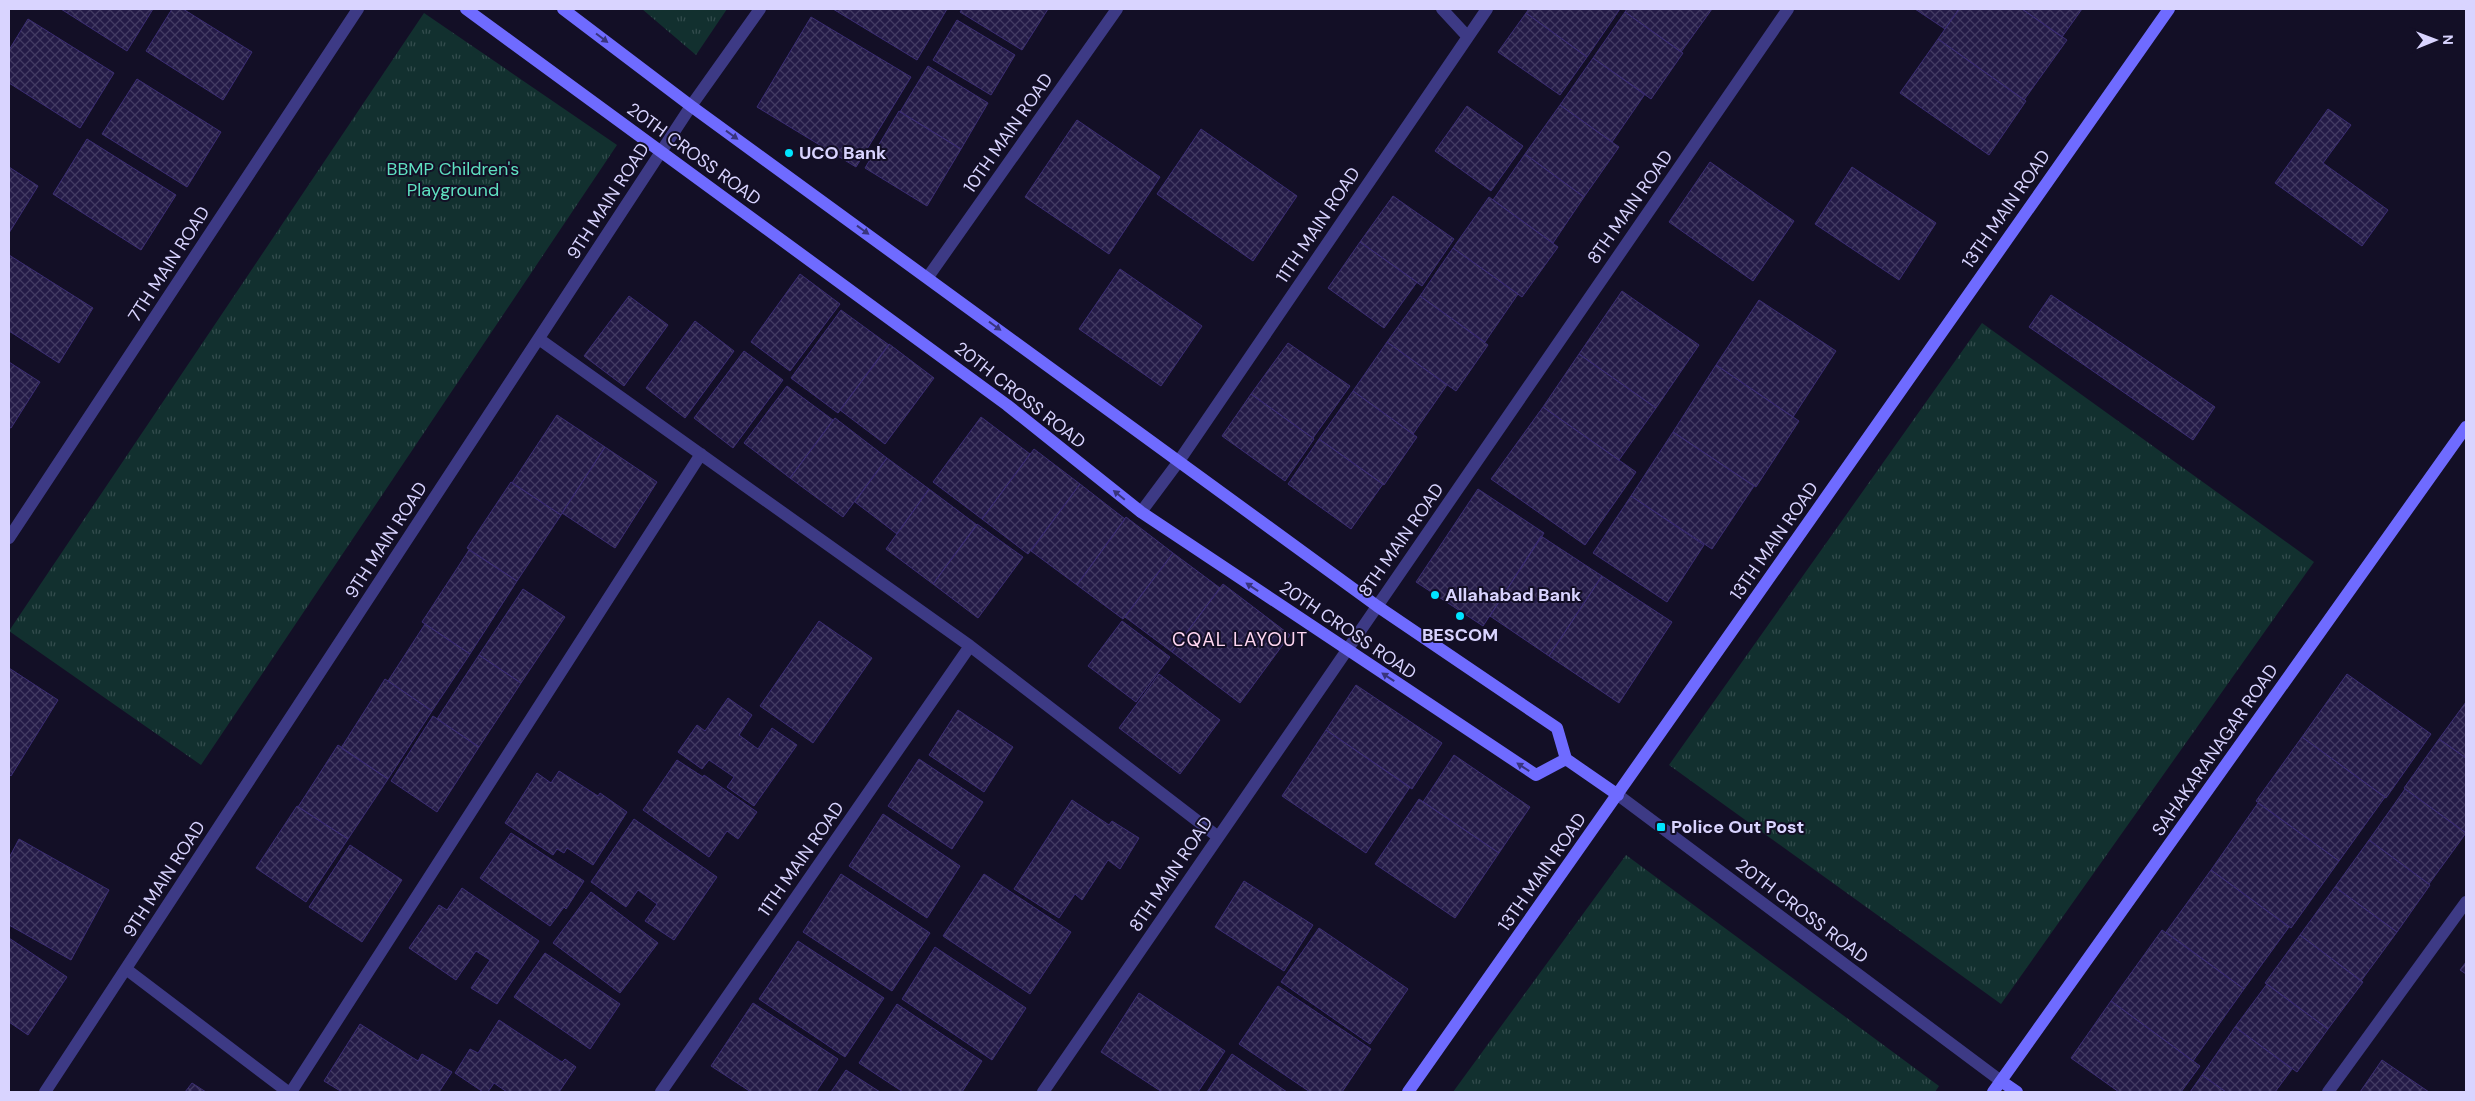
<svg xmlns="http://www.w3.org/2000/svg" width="2475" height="1101" viewBox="0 0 2475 1101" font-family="'DM Sans',sans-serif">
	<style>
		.park { fill: url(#park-tufts) }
		.building { fill: url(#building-cross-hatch); stroke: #3b2d73 }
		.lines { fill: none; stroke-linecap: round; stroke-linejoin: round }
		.street { stroke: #3d3a85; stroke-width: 12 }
		.secondary { stroke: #6f6bff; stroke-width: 12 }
		.oneway { fill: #38347d }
		.poi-dot { fill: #00e5ff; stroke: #130f26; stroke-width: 2 }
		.labels { text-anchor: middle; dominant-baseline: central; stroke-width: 4; stroke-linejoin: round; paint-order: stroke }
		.street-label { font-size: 18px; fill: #d9d4ff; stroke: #130f26 }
		.poi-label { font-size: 18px; font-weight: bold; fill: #d9d4ff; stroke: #130f26; text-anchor: start }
		.park-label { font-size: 18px; fill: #5fe0c0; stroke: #130f26 }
		.neighbourhood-label { font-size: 19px; letter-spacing: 1px; fill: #ffd6f0; stroke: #130f26 }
	</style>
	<defs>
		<pattern id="park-tufts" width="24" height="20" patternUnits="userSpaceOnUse" patternTransform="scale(1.25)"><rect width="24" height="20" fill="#12302f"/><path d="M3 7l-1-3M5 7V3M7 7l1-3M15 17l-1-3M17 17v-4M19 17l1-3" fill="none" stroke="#344d4e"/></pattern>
		<pattern id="building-cross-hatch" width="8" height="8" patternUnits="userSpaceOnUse" patternTransform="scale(1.25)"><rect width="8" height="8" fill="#241b47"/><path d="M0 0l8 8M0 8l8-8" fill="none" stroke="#433b63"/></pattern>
	</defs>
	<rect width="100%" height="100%" fill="#130f26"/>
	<!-- park -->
	<path class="park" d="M642,9H727L696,55Z
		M424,13L617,145L201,765L9,631Z
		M1982,323L2314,562L2001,1004L1669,765Z
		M1626,855L1939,1086L1935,1092H1453Z"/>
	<!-- building -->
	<path class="building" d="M61,9H153L127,51Z
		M172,9H183L252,52L223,100L146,51Z
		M833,9H947L917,60Z
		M962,9H1048L1022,50L960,12Z
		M1529,9H1620L1587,57L1526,13Z
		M1627,9H1712L1681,52L1625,12Z
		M1915,9H1959L1945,29Z
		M1959,9H2022L2067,40L2024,100L1938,39Z
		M2022,9H2082L2062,37Z
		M1625,12L1683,53L1651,99L1593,58Z
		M1526,13L1587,57L1560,95L1498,52Z
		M811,17L911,77L856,167L757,107Z
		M28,19L114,73L80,128L9,83V50Z
		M957,20L1015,55L991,95L933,60Z
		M1938,39L2026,101L1989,155L1900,93Z
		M1593,58L1645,94L1612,142L1560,105Z
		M928,66L988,103L961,149L900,112Z
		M137,79L221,132L187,187L102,134Z
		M1560,105L1619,147L1584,197L1525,154Z
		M1467,106L1523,146L1491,191L1435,151Z
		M2328,109L2351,125L2323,163L2388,210L2362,246L2275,183Z
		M899,111L961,149L927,206L865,168Z
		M1077,120L1160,177L1109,254L1025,197Z
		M1201,129L1297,196L1253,261L1157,194Z
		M87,139L176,195L141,250L53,194Z
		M1525,154L1584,197L1553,243L1493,200Z
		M1710,162L1794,221L1753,281L1669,222Z
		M9,167L38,186L9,233Z
		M1852,167L1936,223L1899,280L1815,224Z
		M1393,196L1454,239L1422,286L1360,242Z
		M1489,197L1558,247L1522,297L1453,248Z
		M1360,242L1417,282L1384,328L1328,288Z
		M1453,248L1518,294L1485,342L1420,296Z
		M9,255L93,308L59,363L9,331Z
		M1120,269L1202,326L1161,386L1079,329Z
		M800,274L840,304L790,371L751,342Z
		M1622,291L1699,345L1656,408L1579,354Z
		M2051,295L2215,407L2193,440L2029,327Z
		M629,296L668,325L624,386L584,356Z
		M1420,296L1488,345L1456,391L1387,342Z
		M1759,300L1836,351L1793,417L1716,365Z
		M841,310L889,345L838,413L791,378Z
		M695,321L734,351L685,418L646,388Z
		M1387,342L1447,385L1413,434L1353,391Z
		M1288,343L1350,386L1313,438L1251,394Z
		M889,344L934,378L885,444L840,410Z
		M744,351L783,380L733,448L694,418Z
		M1579,354L1656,408L1619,460L1543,407Z
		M9,362L40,382L11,428L9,427Z
		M1716,365L1799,421L1756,487L1673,432Z
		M787,386L833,420L790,478L744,443Z
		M1353,391L1417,437L1384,485L1319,439Z
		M1251,394L1314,439L1285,481L1222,436Z
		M1543,407L1636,472L1585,545L1491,479Z
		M557,415L605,447L561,515L512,483Z
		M981,417L1030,454L982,519L933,482Z
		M835,418L887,458L843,517L790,478Z
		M1673,432L1754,486L1712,549L1631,496Z
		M1319,439L1383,484L1351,529L1288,484Z
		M605,447L657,482L615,548L562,513Z
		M1034,449L1080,484L1028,554L982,519Z
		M887,458L929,489L897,534L855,502Z
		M511,482L561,515L517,581L467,548Z
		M1080,484L1125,519L1077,585L1031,551Z
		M929,489L977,525L933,584L886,549Z
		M1478,489L1544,533L1483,626L1416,582Z
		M1631,496L1704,545L1667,602L1593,553Z
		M1126,517L1173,553L1123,619L1077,585Z
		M977,524L1023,557L978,618L933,584Z
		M1541,536L1602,576L1549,656L1490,616Z
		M469,550L517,581L470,654L422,622Z
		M1173,553L1220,588L1172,652L1125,617Z
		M1602,576L1672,622L1619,703L1549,656Z
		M1223,584L1290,635L1240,703L1172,652Z
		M523,589L565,617L521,683L479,655Z
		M819,621L872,658L813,743L760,706Z
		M1122,621L1170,657L1136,702L1088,666Z
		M425,624L470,654L432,711L388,681Z
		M479,655L521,683L479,747L437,719Z
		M9,668L58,700L11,776L9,774Z
		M1159,674L1220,720L1180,774L1119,728Z
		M2347,674L2431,734L2386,798L2302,737Z
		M385,679L432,711L388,779L341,748Z
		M1356,685L1442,743L1412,789L1326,730Z
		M728,698L752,715L739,735L758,749L772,728L797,745L754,806L727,787L734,777L709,760L702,769L678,752L697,725L705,731Z
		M2466,702V758L2439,739Z
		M958,710L1013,747L984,792L929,755Z
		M433,716L479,747L437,812L391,781Z
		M1326,730L1410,787L1366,853L1282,796Z
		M2302,737L2385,797L2339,861L2256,801Z
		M2439,739L2466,758V833L2404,788Z
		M338,745L388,779L348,839L298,807Z
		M1454,755L1530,807L1499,853L1423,802Z
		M919,759L983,802L952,849L888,806Z
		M677,760L703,777L704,775L757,812L738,839L727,831L709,857L643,810Z
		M559,771L598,796L600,793L627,812L593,865L567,848L564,853L557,849L553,855L505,823L537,773L551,783Z
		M2405,789L2466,833L2429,884L2369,840Z
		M1419,799L1499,853L1455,918L1375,864Z
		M1072,800L1109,825L1112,821L1139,838L1120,869L1108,860L1082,900L1075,894L1059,918L1014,889Z
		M2258,803L2339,861L2291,928L2211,870Z
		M297,806L348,839L306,902L256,868Z
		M883,814L960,866L927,918L849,866Z
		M634,819L717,877L674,940L645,921L657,904L638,890L626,907L591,882Z
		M511,833L584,881L566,909L564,907L550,926L480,878Z
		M19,839L109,890L71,960L9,925V858Z
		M2369,840L2430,885L2397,932L2335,887Z
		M350,845L402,880L362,942L309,907Z
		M2211,870L2289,927L2244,989L2166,932Z
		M841,874L930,933L892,991L803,932Z
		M984,874L1071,932L1030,994L943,936Z
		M1244,881L1313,925L1284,971L1215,927Z
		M2335,887L2397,932L2361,981L2300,935Z
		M462,888L539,941L497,1004L471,988L490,960L476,951L456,980L409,948L439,905L447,910Z
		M591,892L658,943L620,993L553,943Z
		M1319,928L1408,989L1370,1044L1281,982Z
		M2162,930L2244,989L2193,1061L2111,1001Z
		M2300,935L2363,982L2328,1029L2265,983Z
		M9,938L67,977L28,1035L9,1022Z
		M798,941L884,998L845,1057L759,999Z
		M935,947L1026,1008L992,1060L902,999Z
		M545,953L620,1004L590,1049L514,997Z
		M2466,962V974L2460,970Z
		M2267,984L2328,1029L2297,1072L2235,1027Z
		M1278,986L1371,1049L1342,1092H1310L1239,1044Z
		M1139,993L1225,1051L1198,1092H1162L1101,1052Z
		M2111,1001L2200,1066L2181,1092H2119L2071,1058Z
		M753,1003L838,1059L816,1092H751L711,1066Z
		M897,1004L982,1061L962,1092H903L859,1063Z
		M499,1020L562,1062L565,1059L576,1067L559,1092H507L494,1083L488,1092H483L455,1073L470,1049L478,1053Z
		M360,1024L418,1061L422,1054L452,1072L439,1092H342L324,1081Z
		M2235,1027L2292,1069L2275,1092H2226L2202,1075Z
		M1232,1054L1287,1092H1207Z
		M2382,1060L2429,1092H2360Z
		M846,1070L880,1092H831Z
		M2202,1075L2226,1092H2190Z
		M192,1083L206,1092H185Z"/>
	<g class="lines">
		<!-- street -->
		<path class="street" d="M1442,9L1467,36
			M928,277L1117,9
			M539,339L970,646L1217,836
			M1141,512L1179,461L1487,9
			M9,538L358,9
			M1618,795L2001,1081
			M126,969L288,1092
			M45,1092L691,106L760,9
			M291,1092L701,454
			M661,1092L970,646
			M1043,1092L1788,9
			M2328,1092L2466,902"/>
		<!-- secondary -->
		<path class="secondary" d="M466,9L1007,405L1141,512L1536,775L1566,759
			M563,9L691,106L1377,606L1557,728L1566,759L1618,795
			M2001,1081L2017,1092
			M1408,1092L2169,9
			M1993,1092L2466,427"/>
	</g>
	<!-- one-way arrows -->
	<defs><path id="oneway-solid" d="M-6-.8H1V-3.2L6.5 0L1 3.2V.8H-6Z" transform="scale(1.25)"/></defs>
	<g class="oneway">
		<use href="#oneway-solid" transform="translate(602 38) rotate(37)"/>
		<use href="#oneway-solid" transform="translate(732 135) rotate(36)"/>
		<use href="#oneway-solid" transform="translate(863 230) rotate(36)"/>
		<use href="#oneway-solid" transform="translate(995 326) rotate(36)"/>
		<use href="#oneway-solid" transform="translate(1119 495) rotate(-141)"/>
		<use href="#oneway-solid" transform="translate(1252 587) rotate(-146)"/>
		<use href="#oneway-solid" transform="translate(1388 677) rotate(-147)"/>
		<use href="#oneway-solid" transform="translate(1523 767) rotate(-147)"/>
	</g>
	<!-- markers -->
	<g class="poi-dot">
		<circle cx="789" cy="153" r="5"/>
		<circle cx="1435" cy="595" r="5"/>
		<circle cx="1460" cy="616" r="5"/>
		<rect x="1656" y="822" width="10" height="10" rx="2.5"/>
	</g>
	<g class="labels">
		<!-- street labels -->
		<g class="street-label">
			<text transform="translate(1008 133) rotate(-55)">10TH MAIN ROAD</text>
			<text transform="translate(694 154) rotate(36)">20TH CROSS ROAD</text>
			<text transform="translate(608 201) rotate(-57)">9TH MAIN ROAD</text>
			<text transform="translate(1630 207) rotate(-55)">8TH MAIN ROAD</text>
			<text transform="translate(2006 209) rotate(-55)">13TH MAIN ROAD</text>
			<text transform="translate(1318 225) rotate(-56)">11TH MAIN ROAD</text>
			<text transform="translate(169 264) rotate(-57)">7TH MAIN ROAD</text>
			<text transform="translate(1020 395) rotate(38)">20TH CROSS ROAD</text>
			<text transform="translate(386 540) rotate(-57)">9TH MAIN ROAD</text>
			<text transform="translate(1401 540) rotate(-55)">8TH MAIN ROAD</text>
			<text transform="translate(1774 541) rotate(-55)">13TH MAIN ROAD</text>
			<text transform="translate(1348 630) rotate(34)">20TH CROSS ROAD</text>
			<text transform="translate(2215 750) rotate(-55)">SAHAKARANAGAR ROAD</text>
			<text transform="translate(801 859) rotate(-55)">11TH MAIN ROAD</text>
			<text transform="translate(1542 872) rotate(-55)">13TH MAIN ROAD</text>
			<text transform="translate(1171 874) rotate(-56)">8TH MAIN ROAD</text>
			<text transform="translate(164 879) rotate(-57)">9TH MAIN ROAD</text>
			<text transform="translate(1802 911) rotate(37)">20TH CROSS ROAD</text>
		</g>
		<!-- poi labels -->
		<g class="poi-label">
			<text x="799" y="153">UCO Bank</text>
			<text x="1445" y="595">Allahabad Bank</text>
			<text x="1460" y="635" text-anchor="middle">BESCOM</text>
			<text x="1671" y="827">Police Out Post</text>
		</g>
		<!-- park labels -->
		<g class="park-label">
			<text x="453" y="169">BBMP Children's<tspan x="453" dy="21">Playground</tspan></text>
		</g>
		<!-- neighbourhood labels -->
		<g class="neighbourhood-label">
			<text x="1240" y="639">CQAL LAYOUT</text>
		</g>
	</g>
	<!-- border -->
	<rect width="2475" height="1101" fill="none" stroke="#d9d4ff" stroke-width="20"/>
	<!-- north arrow -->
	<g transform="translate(2435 40) rotate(89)" stroke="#130f26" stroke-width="4" paint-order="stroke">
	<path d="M0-4L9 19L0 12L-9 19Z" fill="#d9d4ff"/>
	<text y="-8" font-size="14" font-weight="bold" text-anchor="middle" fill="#d9d4ff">N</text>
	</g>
</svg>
